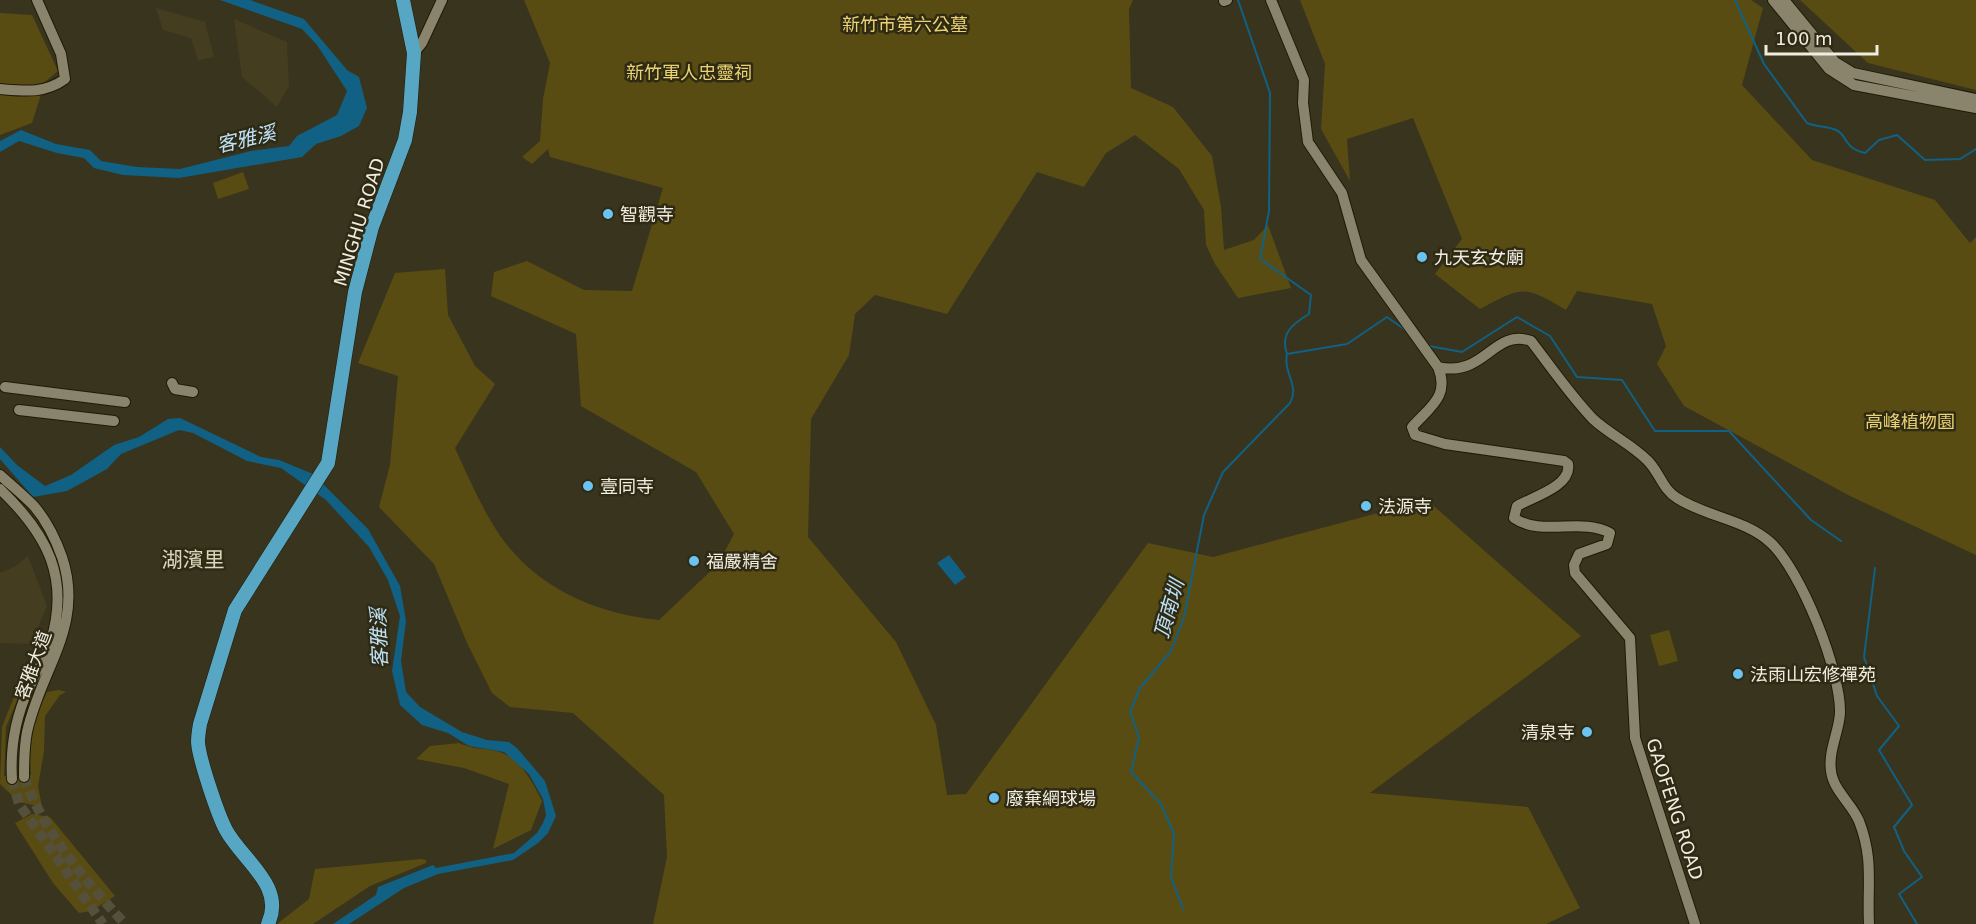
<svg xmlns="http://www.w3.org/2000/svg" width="1976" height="924" viewBox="0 0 1976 924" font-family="'DejaVu Sans','Noto Sans TC',sans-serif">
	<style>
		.built { fill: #453d20 }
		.green { fill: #594c13 }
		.water { fill: #106184 }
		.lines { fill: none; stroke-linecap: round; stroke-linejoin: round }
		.stream { stroke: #106184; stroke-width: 2 }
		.minor-tunnel { stroke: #54503b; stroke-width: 10; stroke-dasharray: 10 5; stroke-linecap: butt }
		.minor-casing { stroke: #201b06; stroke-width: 12 }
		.major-casing { stroke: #201b06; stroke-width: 15 }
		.minor { stroke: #8a846c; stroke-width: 10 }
		.major { stroke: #57a7c4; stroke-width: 14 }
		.poi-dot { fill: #6bc3f2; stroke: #2f2a14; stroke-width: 2 }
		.labels { text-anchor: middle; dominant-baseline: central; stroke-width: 5; stroke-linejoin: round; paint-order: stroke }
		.park-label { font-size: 18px; fill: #ebd371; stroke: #2f2a14 }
		.poi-label { font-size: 18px; fill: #f0ede0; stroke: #2f2a14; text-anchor: start }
		.street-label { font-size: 18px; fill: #f0ede0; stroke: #2f2a14 }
		.water-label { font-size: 20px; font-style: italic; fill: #bde2f7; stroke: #2f2a14 }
		.quarter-label { font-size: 21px; fill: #dbd5ba; stroke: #2f2a14 }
	</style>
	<rect width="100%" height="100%" fill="#39341e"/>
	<!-- built -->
	<path class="built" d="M156,8L205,22L214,57L198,60L191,38L163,30Z
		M234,19L287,42L289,86L277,107L242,77Z
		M28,556L47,606L31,644L0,643V573L16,566Z"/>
	<!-- green -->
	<path class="green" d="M524,0H1133L1129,9L1131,88L1173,107L1212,156L1221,207L1224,250L1254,240L1268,225L1291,288L1238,298L1215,264L1206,245L1204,210L1179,169L1135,135L1106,153L1084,187L1037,172L947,314L875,295L855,314L849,355L811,419L808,537L896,642L936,725L947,795L966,794L1148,543L1213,557L1427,500L1581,636L1370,793L1528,807L1580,908L1546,924H653L667,857L664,795L573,713L510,707L492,693L468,645L434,564L379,507L390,465L398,376L358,363L395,273L445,269L448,315L475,366L495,384L455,448C468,477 487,520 507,545C545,592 600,614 659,620L718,564L734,534L696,472L581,406L576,334L491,296L494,272L527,261L584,290L632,291L663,188L550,157L548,149L532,164L522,157L540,141L543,99L550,63Z
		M1300,0H1751L1763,8L1742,85L1812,160L1935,200L1970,243L1976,237V555L1850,496L1684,406L1657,364L1666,346L1652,304L1577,291L1566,310C1524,285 1523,286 1480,309L1435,274L1462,239L1413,118L1347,139L1350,181L1321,129L1325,64Z
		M1800,0H1976V90L1868,63Z
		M0,13L32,15L58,71L45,82L32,123L0,135Z
		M243,172L249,189L218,199L213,183Z
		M1669,630L1678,661L1659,666L1650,635Z
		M27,664L30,669L6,727L4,776L31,775C28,742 33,721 47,692L59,690L66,692L60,695L45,716L44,751L38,786L42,807L19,802L0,784L2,727Z
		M459,743C472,749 482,748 496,751C519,756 532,781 542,801L531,830L493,849L509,784L464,768L416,759L430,746Z
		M32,814L50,817L115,896L91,911L79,913L53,883L15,823Z
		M421,859L426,860V863L370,886L313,924H277L309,899L315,869Z"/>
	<!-- water -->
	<path class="water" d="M220,0H250L304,19L347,70L359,77L367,108L359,126L341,136L316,144L302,157L179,178L123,175L94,168L84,158L57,153L19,141L0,152V141L21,130L56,144L90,150L101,161L137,167L180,169L251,151L289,146L297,136L337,115L347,91L317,45L302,29Z
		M180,418L261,457L279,460L313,474L368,529L400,586L406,621L401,661L406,692L420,707L462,732L487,740L509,742L517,748L545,781L556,816L548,833L538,843L513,860L438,874L404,888L349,924H333L376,895L378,887L433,865L436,868L514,853L537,833L543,823L546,815L543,799L529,774L504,752L469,746L448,733L422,725L400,705L392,671L400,616L388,580L369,547L326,500L281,468L247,461L193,433L179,430L121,454L107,469L67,491L33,497L0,459V447L17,465L45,486L71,475L114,445L139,437L168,419Z
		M949,555L966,577L955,585L937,563Z"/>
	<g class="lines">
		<!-- stream -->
		<path class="stream" d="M1238,0L1270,93L1269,211L1260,259L1311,295L1309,314C1292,324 1280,334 1287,354L1347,344L1387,317L1404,329
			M1735,0L1764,64L1807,123C1816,127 1827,126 1836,130C1848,135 1842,147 1865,153L1879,140L1897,135L1925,160L1960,159L1976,149
			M1429,346L1462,352L1517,317L1550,336L1577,377L1622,380L1655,431H1729L1811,520L1841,541
			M1875,568L1864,657L1877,696L1899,726L1879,750L1912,805L1894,827L1904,851L1922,877L1899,894L1917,924
			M1183,909L1171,877L1174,834L1161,804L1131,772L1139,737L1130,712L1140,688L1171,651L1184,617L1204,515L1223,472L1290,403C1300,385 1283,374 1287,354"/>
		<!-- minor-tunnel -->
		<path class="minor-tunnel" d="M24,777C44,833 85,880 125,924
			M12,779L19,804L103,924"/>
		<!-- minor casing -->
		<g class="minor-casing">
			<path id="minor" d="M1271,0L1304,80L1303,103L1308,142L1342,193L1361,260L1438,367C1450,396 1430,407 1412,427L1415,435L1445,444L1564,461L1568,464C1572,486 1533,497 1517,506L1514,518C1541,537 1582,517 1610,533L1607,544L1579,554L1574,565L1575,573L1630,638L1635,738L1695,924
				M1773,0L1829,69L1854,85L1976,108
				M1784,0L1835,62L1853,73L1976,99
				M1224,1L1227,0
				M414,53L422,43L442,0
				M0,89C24,91 44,94 65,79L61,54L37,0
				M1438,367C1485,378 1493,328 1531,341C1551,367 1570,395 1593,419C1609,434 1631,444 1647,460C1659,471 1662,489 1677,498C1706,517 1745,519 1771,543C1801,571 1841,671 1840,713C1839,732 1828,751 1831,771C1833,790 1852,804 1859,821C1874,860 1867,885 1869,924
				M172,383L175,389L193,392
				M5,387L125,402
				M19,410L114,421
				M0,475C11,485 23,495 34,506C46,520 56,540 62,557C85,626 41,668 27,732C24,747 24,762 24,777
				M0,489C47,534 71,578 50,644C44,660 35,675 28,690C15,719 10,747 12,779"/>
		</g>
		<!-- major casing -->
		<g class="major-casing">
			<path id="major" d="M268,924C286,886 242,860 226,830C218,815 199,759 198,742C198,737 199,730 200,724L235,610L328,463L355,292L372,227L405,140L410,112L414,53L403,0"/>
		</g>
		<!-- minor -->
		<use href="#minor" class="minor"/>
		<!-- major -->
		<use href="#major" class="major"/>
	</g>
	<!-- markers -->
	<g class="poi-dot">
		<circle cx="608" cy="214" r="6"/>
		<circle cx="1422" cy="257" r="6"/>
		<circle cx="588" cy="486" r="6"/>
		<circle cx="1366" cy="506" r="6"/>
		<circle cx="694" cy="561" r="6"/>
		<circle cx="1738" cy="674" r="6"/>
		<circle cx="1587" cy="732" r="6"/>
		<circle cx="994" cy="798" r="6"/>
	</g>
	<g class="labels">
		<!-- park labels -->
		<g class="park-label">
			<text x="905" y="24">新竹市第六公墓</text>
			<text x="689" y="72">新竹軍人忠靈祠</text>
			<text x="1910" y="421">高峰植物園</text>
		</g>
		<!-- poi labels -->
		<g class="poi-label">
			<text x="620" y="214">智觀寺</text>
			<text x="1434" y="257">九天玄女廟</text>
			<text x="600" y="486">壹同寺</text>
			<text x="1378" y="506">法源寺</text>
			<text x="706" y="561">福嚴精舍</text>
			<text x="1750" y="674">法雨山宏修禪苑</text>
			<text x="1575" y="732" text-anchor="end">清泉寺</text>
			<text x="1006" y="798">廢棄網球場</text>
		</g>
		<!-- street labels -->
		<g class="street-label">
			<text transform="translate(359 222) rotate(-73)">MINGHU ROAD</text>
			<text transform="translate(33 665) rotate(-70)">客雅大道</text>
			<text transform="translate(1675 809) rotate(72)">GAOFENG ROAD</text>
		</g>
		<!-- water labels -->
		<g class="water-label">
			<text transform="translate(246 139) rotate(-13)">客雅溪</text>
			<text transform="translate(1169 609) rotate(-74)">頂南圳</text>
			<text transform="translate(379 638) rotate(-92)">客雅溪</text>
		</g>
		<!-- quarter labels -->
		<g class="quarter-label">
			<text x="193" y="560">湖濱里</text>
		</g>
	</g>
	<!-- scale -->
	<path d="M1766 45v9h111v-9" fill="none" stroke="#f0ede0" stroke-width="3"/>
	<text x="1775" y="45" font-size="18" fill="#f0ede0" stroke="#2f2a14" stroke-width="4.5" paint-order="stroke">100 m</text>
</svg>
